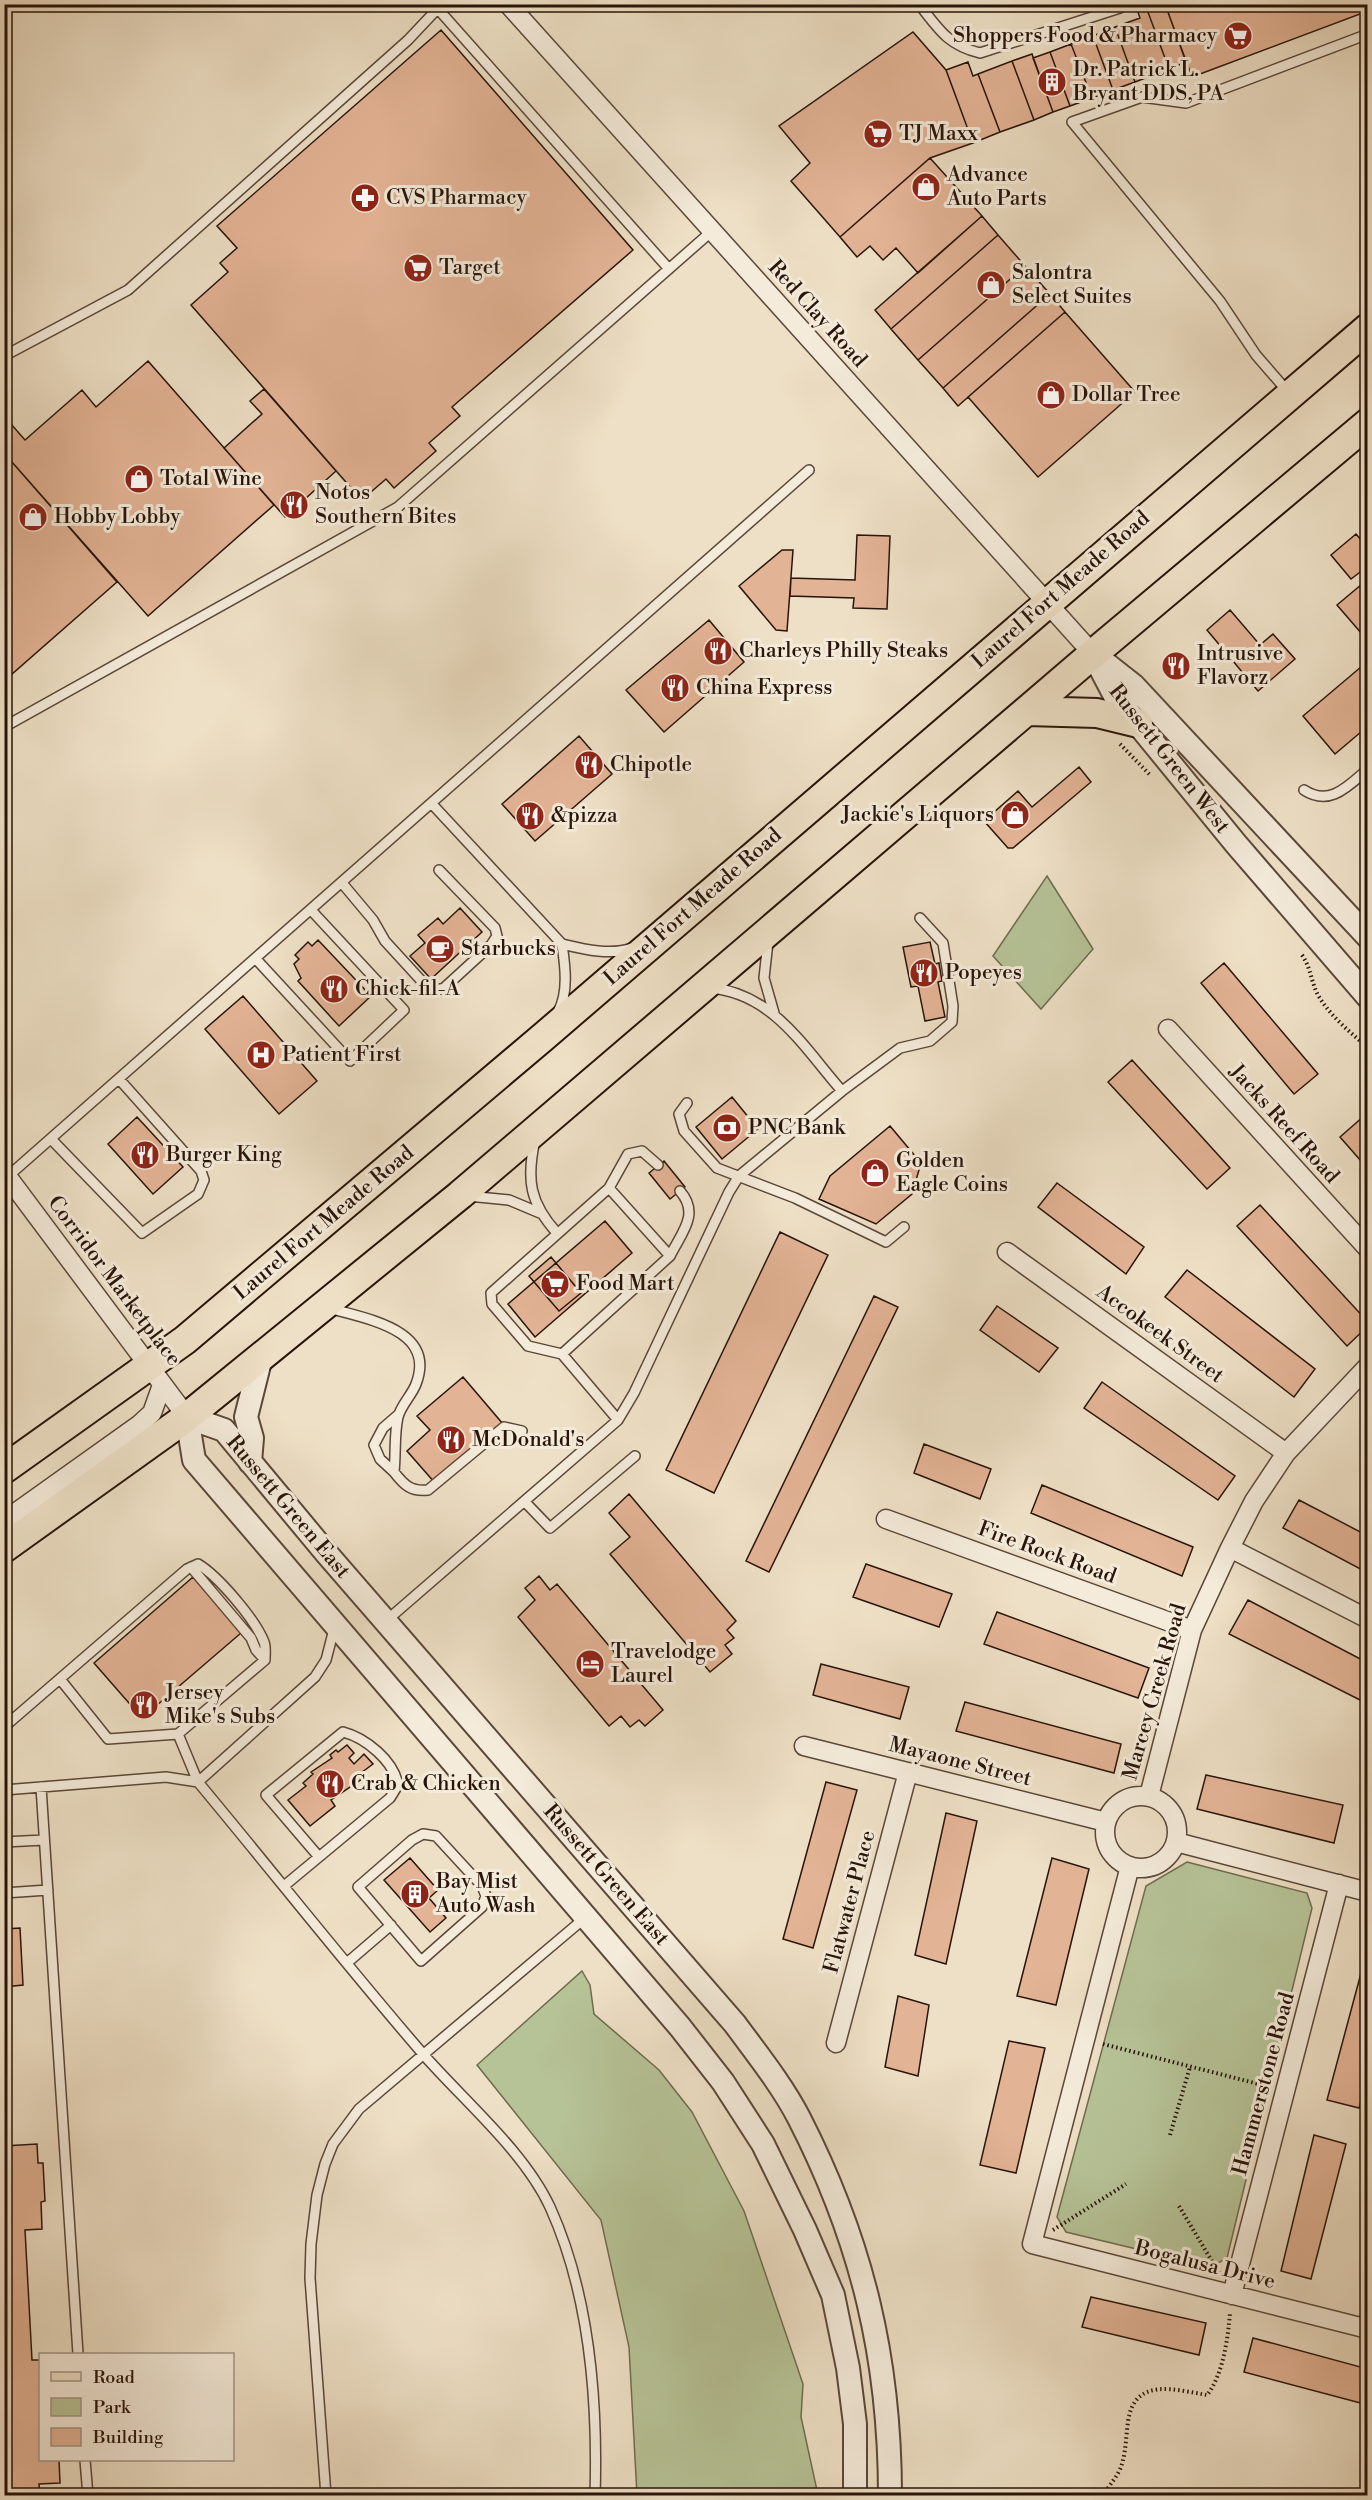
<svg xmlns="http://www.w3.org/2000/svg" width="1372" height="2500" viewBox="0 0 1372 2500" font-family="'Libre Bodoni',serif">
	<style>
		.green { fill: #b6c397; stroke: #6f6c50; stroke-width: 1.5 }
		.building { fill: #e3b395; stroke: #28140a; stroke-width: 1.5 }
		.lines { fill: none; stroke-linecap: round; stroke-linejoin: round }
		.service-casing { stroke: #5a4739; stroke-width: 12 }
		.minor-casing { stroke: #5a4739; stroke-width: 21 }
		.tertiary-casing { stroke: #5a4739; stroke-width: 26 }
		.primary-casing { stroke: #28140a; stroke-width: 32 }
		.path { stroke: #28140a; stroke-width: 4; stroke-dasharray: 1.5 3; stroke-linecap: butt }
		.service { stroke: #f4ebda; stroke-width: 9 }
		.minor { stroke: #f4ebda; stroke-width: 18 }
		.tertiary { stroke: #f4ebda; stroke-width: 22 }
		.primary { stroke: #eee0c6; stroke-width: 28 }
		.labels { text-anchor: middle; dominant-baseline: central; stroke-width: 6; stroke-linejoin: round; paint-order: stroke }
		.poi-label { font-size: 21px; fill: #28140a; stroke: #f4ebda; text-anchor: start }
		.street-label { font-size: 21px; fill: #28140a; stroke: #f4ebda }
	</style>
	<rect width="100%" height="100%" fill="#eee0c6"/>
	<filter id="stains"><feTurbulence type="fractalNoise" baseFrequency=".00333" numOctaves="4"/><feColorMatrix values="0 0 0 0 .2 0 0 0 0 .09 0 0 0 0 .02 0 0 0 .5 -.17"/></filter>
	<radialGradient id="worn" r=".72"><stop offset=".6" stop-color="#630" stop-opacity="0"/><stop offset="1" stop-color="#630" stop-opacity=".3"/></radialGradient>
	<!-- green -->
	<path class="green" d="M1047,876L1093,949L1041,1009L993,956Z
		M1187,1862L1307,1893L1312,1908L1227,2258L1211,2267L1066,2232L1057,2217L1146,1886Z
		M582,1971L590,1985L594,2014L659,2070L692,2112L744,2211L803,2384L801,2417L818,2495H637L629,2347L601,2220L477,2065Z"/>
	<!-- building -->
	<path class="building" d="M1135,4H1145L1169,69L1135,82L1115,27L1140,18Z
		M1145,4H1165L1186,62L1169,69Z
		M1165,4H1368V11L1192,77Z
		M1115,27L1135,82L1113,90L1093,36Z
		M441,30L633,250L452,407L460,416L429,443L436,451L394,488L386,479L364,498L359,497L191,305L228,272L220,263L237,248L217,226Z
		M913,32L946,70L973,143L930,158L840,237L791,181L810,163L779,126Z
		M1093,36L1113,90L1092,98L1071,44Z
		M1071,44L1092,98L1070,106L1050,52Z
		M1050,52L1070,106L1053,112L1033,58Z
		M1032,54L1053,112L1034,120L1012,61Z
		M1012,61L1034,120L1000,132L978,74Z
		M968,62L973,76L978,74L1000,132L973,143L946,70Z
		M930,158L982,216L918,273L896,248L883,260L870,246L857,257L840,237Z
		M982,216L998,235L891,329L875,310Z
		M998,235L1025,266L918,360L891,329Z
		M1025,266L1050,294L943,388L918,360Z
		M1050,294L1065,312L958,406L943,388Z
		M1065,312L1135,392L1038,477L968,397Z
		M148,361L274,505L148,616L4,453V430L11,424L25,440L82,390L96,407Z
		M264,389L336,471L285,517L224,448L262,414L250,401Z
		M4,453L117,582L4,681Z
		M1356,534L1368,548V566L1351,579L1331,555Z
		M857,535L890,536L887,609L853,608L854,598L790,596L791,578L855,580Z
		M782,550H793L787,631L776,630L739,586Z
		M1368,579V641L1337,605Z
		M1230,610L1260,645L1273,634L1295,659L1258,691L1207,630Z
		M709,620L744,662L664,732L626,690Z
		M1368,661V726L1335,754L1303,716Z
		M579,736L612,774L535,841L502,804Z
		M1079,767L1091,782L1013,848H1008L984,821L1018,791L1032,807Z
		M460,908L482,932L431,979L410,956L425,943L418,935L438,918L443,924Z
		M318,940L371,996L339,1026L298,981L301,978L294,964L299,959L295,955L308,942L312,946Z
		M930,942L935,964L939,963L942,981L938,982L945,1017L925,1021L918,986L911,987L903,947Z
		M1224,963L1318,1074L1294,1094L1201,983Z
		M243,996L317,1081L279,1114L205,1029Z
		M1132,1060L1230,1168L1207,1189L1108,1082Z
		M732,1097L758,1129L722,1159L696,1127Z
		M1364,1116L1368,1121V1169L1340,1137Z
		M137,1117L183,1167L153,1194L108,1144Z
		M890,1126L921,1163L912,1194L876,1224L819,1199L830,1176Z
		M664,1161L685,1187L670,1199L649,1173Z
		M1057,1183L1144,1247L1126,1274L1038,1207Z
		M1260,1205L1368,1322V1326L1347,1346L1237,1226Z
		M605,1221L632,1253L535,1337L508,1304Z
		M780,1232L828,1255L714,1493L666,1470Z
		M551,1257L581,1293L559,1311L529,1276Z
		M1187,1270L1315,1369L1294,1397L1165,1297Z
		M874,1296L898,1307L769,1572L746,1561Z
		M997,1306L1058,1348L1039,1372L980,1330Z
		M463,1377L503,1424L435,1483L407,1451L430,1430L417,1416Z
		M1102,1382L1235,1476L1218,1500L1084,1408Z
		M924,1444L991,1469L980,1499L914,1473Z
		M1042,1485L1193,1547L1182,1576L1031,1513Z
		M629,1494L736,1621L727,1630L734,1638L725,1645L732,1654L710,1672L610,1554L630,1537L609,1513Z
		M1299,1500L1368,1536V1573L1283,1528Z
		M866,1564L952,1594L939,1627L853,1597Z
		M539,1576L550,1590L557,1584L663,1710L645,1726L639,1720L630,1727L621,1716L609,1726L518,1617L535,1600L525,1588Z
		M193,1577L241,1633L142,1718L94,1663Z
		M1248,1600L1368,1663V1704L1229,1634Z
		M997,1612L1149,1668L1138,1698L984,1644Z
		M821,1664L909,1687L900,1719L813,1695Z
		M965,1702L1121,1744L1114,1773L956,1731Z
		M347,1745L354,1753L349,1758L354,1764L364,1754L373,1764L361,1773L365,1777L331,1800L335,1806L310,1826L288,1800L306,1786L303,1783L313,1774L311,1772L332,1758L330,1755L336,1750L338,1752Z
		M1206,1775L1343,1805L1334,1843L1197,1809Z
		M826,1782L857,1790L813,1948L783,1939Z
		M946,1813L977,1821L946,1964L915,1955Z
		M410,1858L438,1890L429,1898L446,1918L430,1932L384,1880Z
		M1052,1858L1089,1869L1056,2005L1017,1996Z
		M20,1928L23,1985L4,1987V1929Z
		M1368,1947V2074L1359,2108L1327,2100Z
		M898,1996L929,2005L918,2076L885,2067Z
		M1009,2041L1045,2048L1016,2173L980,2165Z
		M1314,2135L1346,2144L1311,2279L1281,2271Z
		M37,2144L38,2163H43L45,2201L41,2202L42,2229L25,2230L32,2360H40V2460H59L60,2483L39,2484L40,2496H4V2146Z
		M1091,2297L1206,2323L1199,2355L1082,2327Z
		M1253,2338L1368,2369V2405L1244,2372Z"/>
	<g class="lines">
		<!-- service casing -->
		<g class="service-casing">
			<path id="service" d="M919,4C939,30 948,45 980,53L1120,8L1121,4
				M438,9L669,269
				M4,356L128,290L408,40L442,4
				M1288,392L1256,355L1220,301L1072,122L1142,97L1186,103L1368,34
				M4,727L398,507L712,231
				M1304,790C1330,807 1348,786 1368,769
				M432,804L562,944C583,949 610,956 632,948
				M342,883L373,920L385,941L428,988L436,990L444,988L491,945L497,936L495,928L439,870
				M768,942L764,978L774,1013
				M256,959L350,1061L404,1010L311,910
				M710,988C773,993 804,1048 842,1091
				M558,1012C569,992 565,965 562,944
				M687,1103L679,1114L684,1131L717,1168L795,1198L886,1242L904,1227
				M51,1139L142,1233L198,1194L204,1180L201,1171L119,1079
				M535,1140C526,1180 530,1203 557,1233
				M6,1178L809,470
				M609,1188L670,1256L562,1354L528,1346L492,1304L491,1293Z
				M609,1188L628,1154L642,1151L658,1165
				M468,1196L509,1200L540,1213
				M670,1256C682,1232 700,1214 680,1191
				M329,1308C366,1319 437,1329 416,1384C412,1395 401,1405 398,1417C394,1434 396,1454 394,1472C404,1485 411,1492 428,1490L504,1427L522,1431
				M562,1354L618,1420
				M394,1472L380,1459L374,1445L383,1428L398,1415
				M525,1502L550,1528L635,1456
				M191,1567L251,1638L256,1650L265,1660
				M386,1621L618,1420L634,1393L729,1192L739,1176L842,1091L900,1048L930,1041L952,1022L953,1006L943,943L920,918
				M60,1679L108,1739L178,1734L265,1660
				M4,1727L187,1569L198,1564C218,1576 255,1619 264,1642C266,1647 265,1654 265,1660
				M178,1734L198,1782L315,1677L326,1660L334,1629
				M41,1787L78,2354
				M4,1790L166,1777L198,1782C273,1872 346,1965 423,2054C464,2101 524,2151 550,2207C590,2295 598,2400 595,2496
				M423,1834L436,1836L482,1886L486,1896L482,1907L421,1961L358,1887L412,1840Z
				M4,1842L44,1840
				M284,1886L390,1798L398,1785C394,1761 366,1738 343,1732L266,1795L319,1857
				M4,1893L48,1890
				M348,1962L391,1925
				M85,2460L88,2496
				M326,2496L310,2278L311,2244L317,2195L325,2164L333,2144L359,2109L586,1917"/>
		</g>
		<!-- minor casing -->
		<g class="minor-casing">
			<path id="minor" d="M508,4L1093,654
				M1168,1029L1368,1249
				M4,1172L187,1417
				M1007,1252L1286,1453
				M886,1519L1192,1630
				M4,1521L140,1424L152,1413L162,1385
				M1230,1548L1368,1619
				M804,1746L1106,1822
				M1105 1832a36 36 0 1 1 72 0a36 36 0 1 1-72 0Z
				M1149,1796L1192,1630L1230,1548L1254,1501L1286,1453L1368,1366
				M1176,1842L1368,1892
				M1130,1866L1032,2244L1368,2329
				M836,2043L908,1772
				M1232,2295L1339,1884"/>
		</g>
		<!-- tertiary casing -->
		<g class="tertiary-casing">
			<path id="tertiary" d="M1093,654L1115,696L1236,844L1368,997
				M1101,660L1134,686L1368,937
				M250,1462L252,1438L246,1417L261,1357
				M855,2496V2424L848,2368L833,2295L805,2230L763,2144L723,2082L680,2027L194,1460L187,1417L224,1430L327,1554L735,2024C757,2054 782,2085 799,2118C862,2241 890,2358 890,2496"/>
		</g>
		<!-- primary casing -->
		<g class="primary-casing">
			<path id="primary" d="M1027,711L1097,713L1138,723
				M4,1469L185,1340L542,1038L1368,328
				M4,1548L187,1417L460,1195L1093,654L1368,423"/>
		</g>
		<!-- path -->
		<path class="path" d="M1120,744L1150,775
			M1302,955C1311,968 1311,982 1318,995C1330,1016 1350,1032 1368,1048
			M1103,2044L1270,2087
			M1170,2135L1190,2067
			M1179,2206L1219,2273
			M1053,2230L1126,2184
			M1103,2496C1109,2485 1119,2475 1122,2464C1126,2450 1126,2436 1128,2422C1134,2376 1176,2390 1207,2395C1223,2375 1228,2338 1230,2313"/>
		<!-- service -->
		<use href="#service" class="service"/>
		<!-- minor -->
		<use href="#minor" class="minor"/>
		<!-- tertiary -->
		<use href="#tertiary" class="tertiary"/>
		<!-- primary -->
		<use href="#primary" class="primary"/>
	</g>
	<!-- icons -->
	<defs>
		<g id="supermarket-disc" transform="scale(1.5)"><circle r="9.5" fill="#8f2418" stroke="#f4ebda"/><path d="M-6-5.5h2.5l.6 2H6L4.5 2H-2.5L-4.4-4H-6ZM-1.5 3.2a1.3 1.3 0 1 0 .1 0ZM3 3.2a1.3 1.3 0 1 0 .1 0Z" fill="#fff"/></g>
		<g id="building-disc" transform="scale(1.5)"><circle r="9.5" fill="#8f2418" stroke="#f4ebda"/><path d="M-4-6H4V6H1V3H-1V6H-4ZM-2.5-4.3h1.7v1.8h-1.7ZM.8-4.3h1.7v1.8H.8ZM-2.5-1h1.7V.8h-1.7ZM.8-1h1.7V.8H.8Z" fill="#fff"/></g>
		<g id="shop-disc" transform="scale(1.5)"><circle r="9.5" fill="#8f2418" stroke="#f4ebda"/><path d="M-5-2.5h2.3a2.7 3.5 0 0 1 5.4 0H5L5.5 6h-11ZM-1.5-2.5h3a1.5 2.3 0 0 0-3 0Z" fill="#fff"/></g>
		<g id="pharmacy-disc" transform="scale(1.5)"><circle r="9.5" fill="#8f2418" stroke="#f4ebda"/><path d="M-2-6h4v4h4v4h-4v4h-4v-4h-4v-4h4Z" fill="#fff"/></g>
		<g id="restaurant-disc" transform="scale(1.5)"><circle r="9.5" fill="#8f2418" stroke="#f4ebda"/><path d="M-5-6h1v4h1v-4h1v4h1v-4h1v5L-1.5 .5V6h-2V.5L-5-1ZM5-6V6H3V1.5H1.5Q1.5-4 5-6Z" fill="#fff"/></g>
		<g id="cafe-disc" transform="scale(1.5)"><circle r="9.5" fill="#8f2418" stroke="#f4ebda"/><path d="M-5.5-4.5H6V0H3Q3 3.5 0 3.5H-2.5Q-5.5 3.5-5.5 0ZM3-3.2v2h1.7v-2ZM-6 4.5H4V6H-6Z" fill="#fff"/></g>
		<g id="hospital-disc" transform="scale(1.5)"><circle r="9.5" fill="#8f2418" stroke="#f4ebda"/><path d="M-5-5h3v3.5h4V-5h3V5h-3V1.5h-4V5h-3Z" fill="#fff"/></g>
		<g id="bank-disc" transform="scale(1.5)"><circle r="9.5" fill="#8f2418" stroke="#f4ebda"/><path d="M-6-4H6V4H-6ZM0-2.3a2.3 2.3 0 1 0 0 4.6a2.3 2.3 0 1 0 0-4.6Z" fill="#fff"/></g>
		<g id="hotel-disc" transform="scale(1.5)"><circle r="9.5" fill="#8f2418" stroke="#f4ebda"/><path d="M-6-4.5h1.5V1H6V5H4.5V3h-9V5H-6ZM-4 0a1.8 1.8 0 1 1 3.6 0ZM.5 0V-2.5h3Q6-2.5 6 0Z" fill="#fff"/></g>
	</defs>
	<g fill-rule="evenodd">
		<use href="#supermarket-disc" x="1238" y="36"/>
		<use href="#building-disc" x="1052" y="82"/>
		<use href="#supermarket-disc" x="878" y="134"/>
		<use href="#shop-disc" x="926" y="187"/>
		<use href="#pharmacy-disc" x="365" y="198"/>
		<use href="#supermarket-disc" x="418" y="268"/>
		<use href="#shop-disc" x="991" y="285"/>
		<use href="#shop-disc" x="1051" y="395"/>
		<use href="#shop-disc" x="139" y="479"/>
		<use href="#restaurant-disc" x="294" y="505"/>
		<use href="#shop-disc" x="33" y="517"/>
		<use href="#restaurant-disc" x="718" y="651"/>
		<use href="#restaurant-disc" x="1176" y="666"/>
		<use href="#restaurant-disc" x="675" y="688"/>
		<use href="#restaurant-disc" x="589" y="765"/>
		<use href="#shop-disc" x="1015" y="815"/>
		<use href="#restaurant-disc" x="530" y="816"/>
		<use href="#cafe-disc" x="440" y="949"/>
		<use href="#restaurant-disc" x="924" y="973"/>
		<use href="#restaurant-disc" x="334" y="989"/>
		<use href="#hospital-disc" x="261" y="1055"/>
		<use href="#bank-disc" x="727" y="1128"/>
		<use href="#restaurant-disc" x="145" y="1155"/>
		<use href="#shop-disc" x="875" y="1173"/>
		<use href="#supermarket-disc" x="555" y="1284"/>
		<use href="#restaurant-disc" x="451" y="1440"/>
		<use href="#hotel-disc" x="590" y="1664"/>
		<use href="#restaurant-disc" x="144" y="1705"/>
		<use href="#restaurant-disc" x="330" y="1784"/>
		<use href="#building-disc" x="415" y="1894"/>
	</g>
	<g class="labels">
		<!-- poi labels -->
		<g class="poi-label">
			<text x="1217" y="36" text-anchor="end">Shoppers Food &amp; Pharmacy</text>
			<text x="1073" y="70">Dr. Patrick L.<tspan x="1073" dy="24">Bryant DDS, PA</tspan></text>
			<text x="899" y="134">TJ Maxx</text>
			<text x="947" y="175">Advance<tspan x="947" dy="24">Auto Parts</tspan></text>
			<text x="386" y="198">CVS Pharmacy</text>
			<text x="439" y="268">Target</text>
			<text x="1012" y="273">Salontra<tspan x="1012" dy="24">Select Suites</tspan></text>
			<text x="1072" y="395">Dollar Tree</text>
			<text x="160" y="479">Total Wine</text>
			<text x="315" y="493">Notos<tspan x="315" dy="24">Southern Bites</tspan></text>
			<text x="54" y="517">Hobby Lobby</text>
			<text x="739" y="651">Charleys Philly Steaks</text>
			<text x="1197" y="654">Intrusive<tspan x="1197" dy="24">Flavorz</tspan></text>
			<text x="696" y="688">China Express</text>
			<text x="610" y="765">Chipotle</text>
			<text x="994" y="815" text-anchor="end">Jackie's Liquors</text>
			<text x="551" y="816">&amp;pizza</text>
			<text x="461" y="949">Starbucks</text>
			<text x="945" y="973">Popeyes</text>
			<text x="355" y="989">Chick-fil-A</text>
			<text x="282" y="1055">Patient First</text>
			<text x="748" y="1128">PNC Bank</text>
			<text x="166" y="1155">Burger King</text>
			<text x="896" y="1161">Golden<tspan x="896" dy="24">Eagle Coins</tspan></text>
			<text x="576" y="1284">Food Mart</text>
			<text x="472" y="1440">McDonald's</text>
			<text x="611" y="1652">Travelodge<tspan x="611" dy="24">Laurel</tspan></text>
			<text x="165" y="1693">Jersey<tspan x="165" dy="24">Mike's Subs</tspan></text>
			<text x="351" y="1784">Crab &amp; Chicken</text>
			<text x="436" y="1882">Bay Mist<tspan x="436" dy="24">Auto Wash</tspan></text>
		</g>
		<!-- street labels -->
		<g class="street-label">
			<text transform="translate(817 314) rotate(48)">Red Clay Road</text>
			<text transform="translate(1061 590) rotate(-41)">Laurel Fort Meade Road</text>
			<text transform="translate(1169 759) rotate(52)">Russett Green West</text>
			<text transform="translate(693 907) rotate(-41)">Laurel Fort Meade Road</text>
			<text transform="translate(1284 1124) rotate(48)">Jacks Reef Road</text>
			<text transform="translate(324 1223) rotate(-40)">Laurel Fort Meade Road</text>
			<text transform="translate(114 1281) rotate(53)">Corridor Marketplace</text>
			<text transform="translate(1160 1334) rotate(36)">Accokeek Street</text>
			<text transform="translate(288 1507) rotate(50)">Russett Green East</text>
			<text transform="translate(1047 1553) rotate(20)">Fire Rock Road</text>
			<text transform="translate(1155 1692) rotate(-74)">Marcey Creek Road</text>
			<text transform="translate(960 1762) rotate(14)">Mayaone Street</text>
			<text transform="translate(606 1875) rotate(49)">Russett Green East</text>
			<text transform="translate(850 1902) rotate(-75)">Flatwater Place</text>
			<text transform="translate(1264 2084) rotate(-75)">Hammerstone Road</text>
			<text transform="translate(1205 2265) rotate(14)">Bogalusa Drive</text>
		</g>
	</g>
	<!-- margin -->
	<rect width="1372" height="2500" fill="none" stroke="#eee0c6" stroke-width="24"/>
	<rect x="6" y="6" width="1360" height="2488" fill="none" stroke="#28140a" stroke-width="3"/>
	<rect x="12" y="12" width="1348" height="2476" fill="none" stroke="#28140a" stroke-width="1.5"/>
	<!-- legend -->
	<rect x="39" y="2353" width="195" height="108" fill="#f4ebda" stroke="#a29587" stroke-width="1.5"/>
	<rect x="51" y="2372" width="30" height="9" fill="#eee0c6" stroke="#a29587" stroke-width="1.5"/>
	<text x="93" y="2383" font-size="18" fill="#28140a">Road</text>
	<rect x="51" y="2398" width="30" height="18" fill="#b6c397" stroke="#a29587" stroke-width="1.5"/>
	<text x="93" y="2413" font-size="18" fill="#28140a">Park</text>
	<rect x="51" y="2428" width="30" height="18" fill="#e3b395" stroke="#a29587" stroke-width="1.5"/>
	<text x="93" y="2443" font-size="18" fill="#28140a">Building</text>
	<rect width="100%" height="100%" filter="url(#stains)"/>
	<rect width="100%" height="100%" fill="url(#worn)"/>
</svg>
